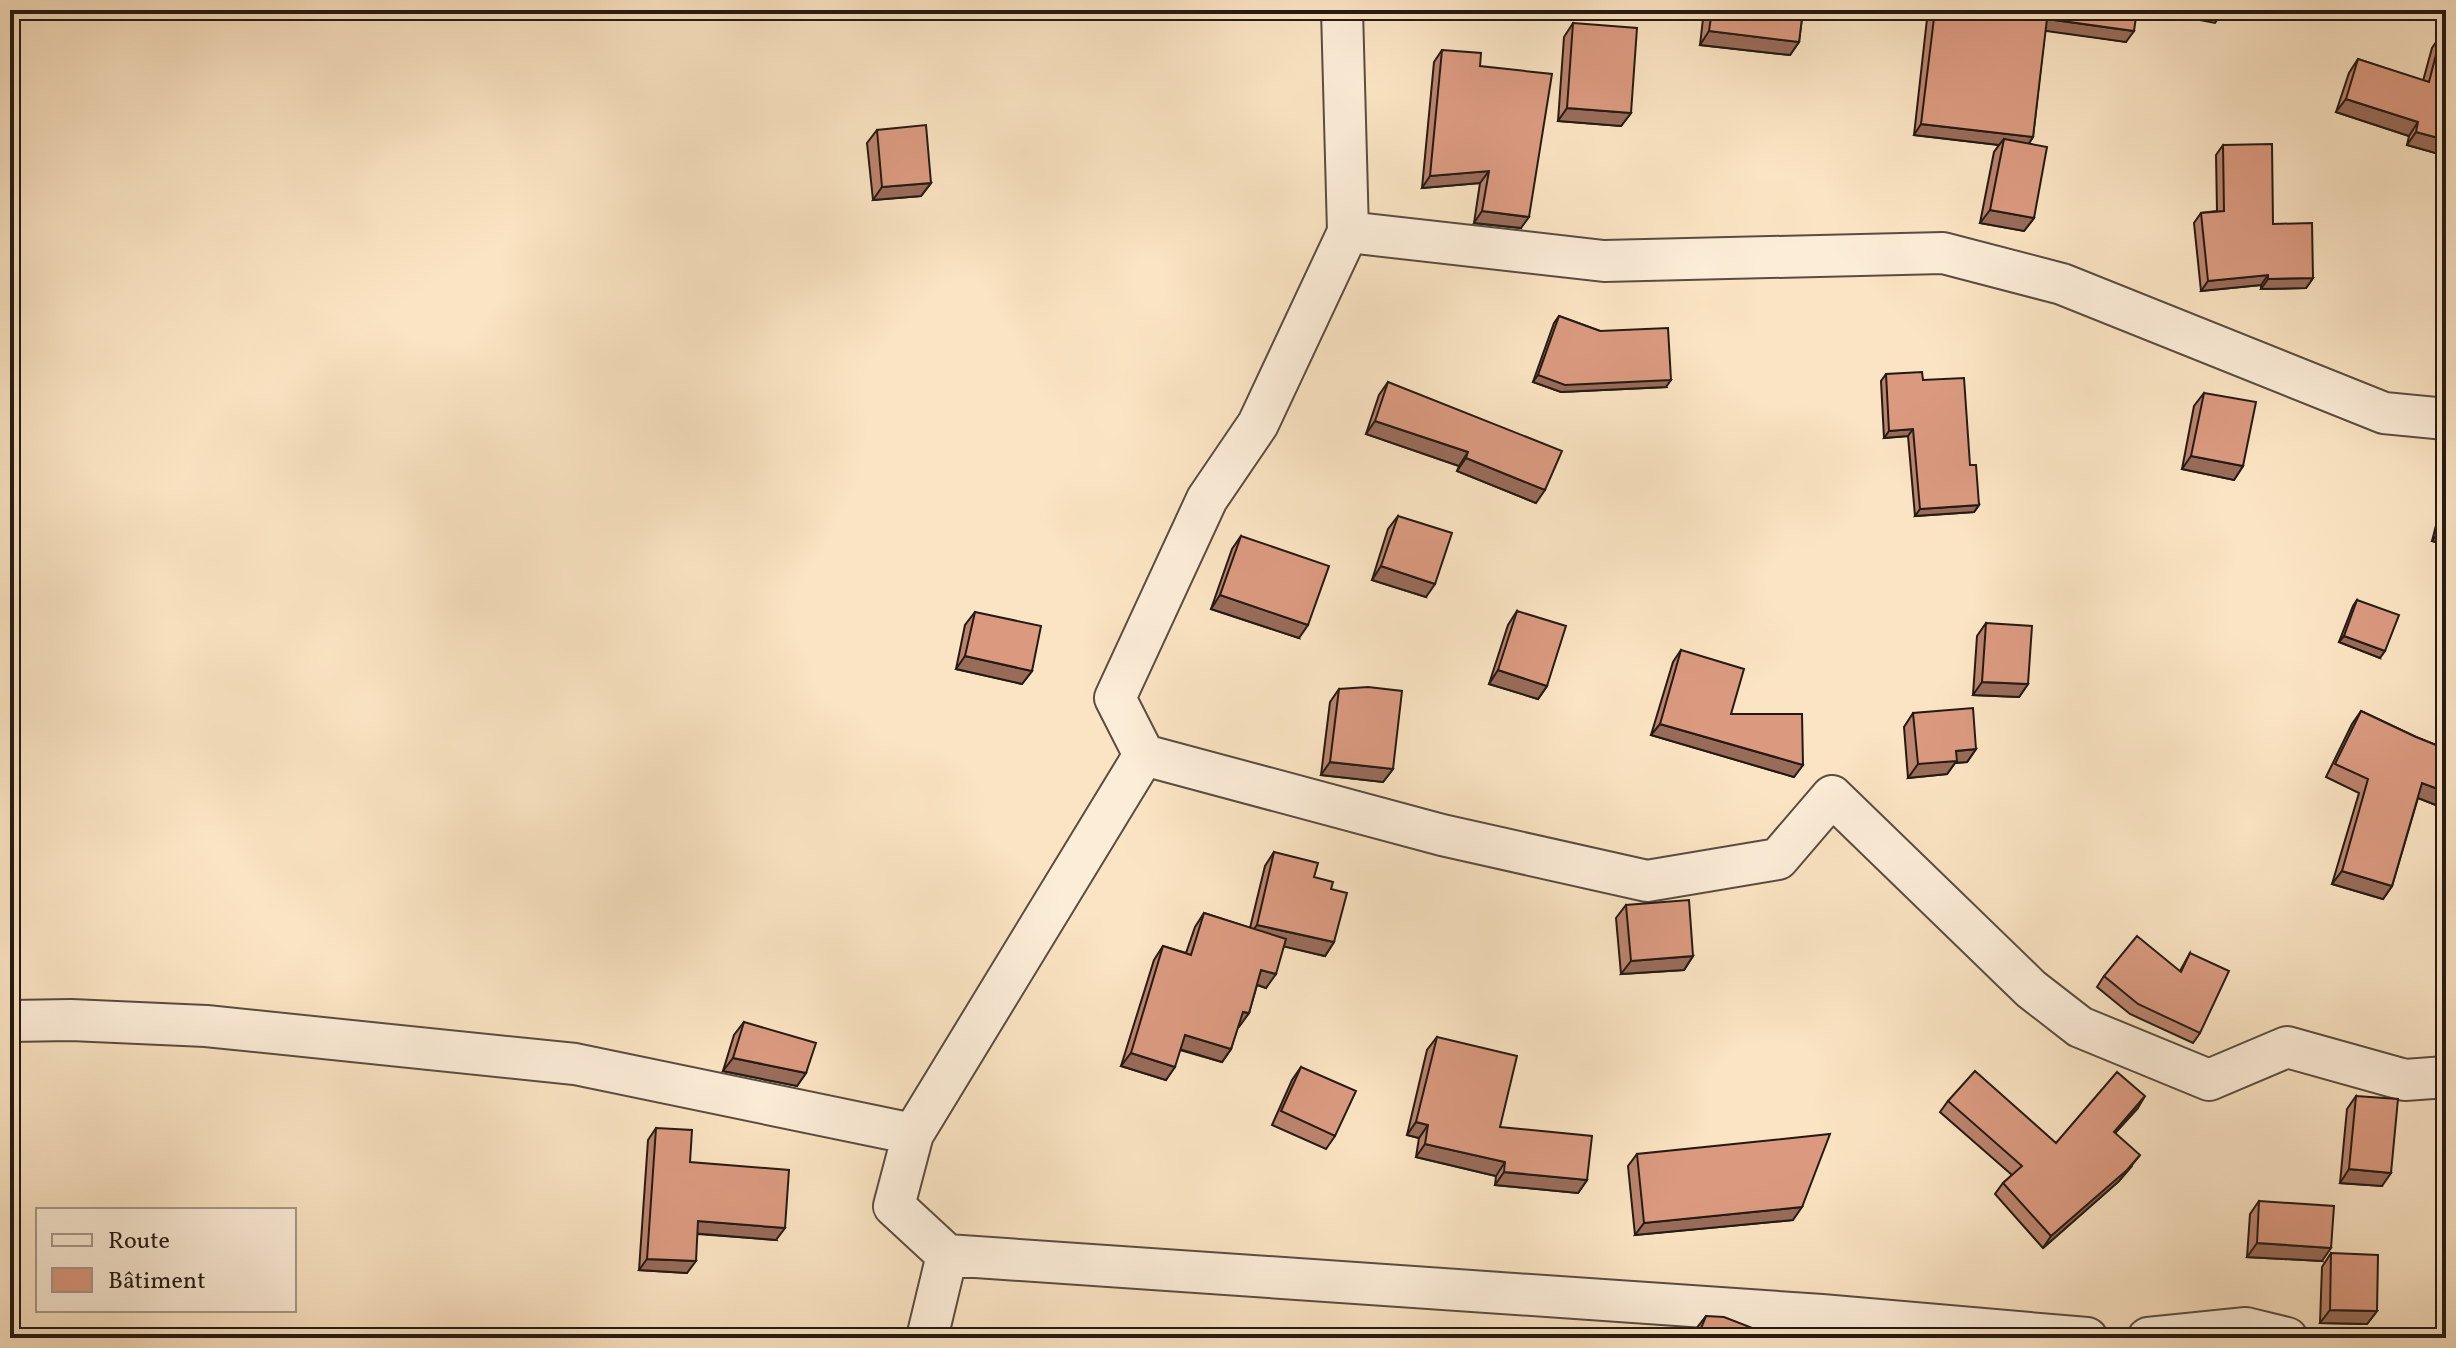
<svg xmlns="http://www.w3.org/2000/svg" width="2456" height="1348" viewBox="0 0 2456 1348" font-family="Vollkorn,serif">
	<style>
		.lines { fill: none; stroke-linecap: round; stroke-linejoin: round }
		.minor-casing { stroke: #5a4c40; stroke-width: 44 }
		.minor { stroke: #fcedd8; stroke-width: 40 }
		.wall { fill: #bc846e; stroke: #241a14; stroke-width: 2 }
		.shaded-wall { fill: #996c5a; stroke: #241a14; stroke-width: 2 }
		.building { fill: #db9a80; stroke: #241a14; stroke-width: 2 }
	</style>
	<rect width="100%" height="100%" fill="#fbe4c3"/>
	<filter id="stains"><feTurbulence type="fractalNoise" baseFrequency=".0025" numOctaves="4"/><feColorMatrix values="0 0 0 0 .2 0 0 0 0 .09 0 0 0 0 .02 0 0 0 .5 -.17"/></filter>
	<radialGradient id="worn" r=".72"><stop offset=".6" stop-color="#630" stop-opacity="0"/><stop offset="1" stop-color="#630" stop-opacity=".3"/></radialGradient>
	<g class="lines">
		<!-- minor casing -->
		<g class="minor-casing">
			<path id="minor" d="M1348,232L1604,261L1943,253L2062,284L2384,413L2446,419
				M1144,755L1442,835L1647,881L1778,859L1832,796L2031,989L2080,1027L2209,1080L2287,1047L2405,1080L2446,1077
				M10,1021L71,1020L206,1026L575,1064L913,1134
				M947,1255L1822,1315L2087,1338
				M927,1338L947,1255L894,1206L913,1134L1144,755L1115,698L1207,499L1258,424L1348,232L1342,10
				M2148,1338L2246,1328L2287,1338"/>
		</g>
		<!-- minor -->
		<use href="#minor" class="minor"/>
	</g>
	<!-- wall -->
	<path class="wall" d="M1704,10H1803L1799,42L1790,55L1700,45Z
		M1928,10H2137L2126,42L2045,30L2033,137L2029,143L2034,218L2024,231L1980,223L1994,152L1999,145L1914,135Z
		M1573,23L1631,113L1621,126L1558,121L1564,37Z
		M2441,35L2446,36V156L2407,145L2409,136L2336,112L2349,73L2358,59L2423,81L2432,48Z
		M1442,50L1480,66L1521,228L1474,223L1480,183L1422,188L1434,62Z
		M877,130L931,183L921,196L873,200L867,143Z
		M2223,145L2273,224L2313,278L2306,288L2261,289V285L2201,291L2194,223L2201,213L2217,211L2216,155Z
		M1559,316L1600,331L1666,387L1561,392L1533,382L1554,323Z
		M1886,374L1923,380L1970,465L1979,505L1974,512L1915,516L1908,436L1884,438L1881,381Z
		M1388,382L1536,503L1457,471L1459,466L1366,434L1379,395Z
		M2204,393L2243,466L2234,480L2182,469L2194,406Z
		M2446,486V545L2432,541Z
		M1398,516L1426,597L1372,580L1388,529Z
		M1241,536L1299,638L1211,609L1232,549Z
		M2357,600L2380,658L2339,642L2353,606Z
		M1517,611L1547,686L1538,699L1489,684L1508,625Z
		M975,612L1032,671L1022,684L956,669L965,625Z
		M1986,623L2028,684L2019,697L1973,695L1977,636Z
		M1681,650L1731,714L1794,777L1651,735L1673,662Z
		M1339,689L1393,769L1383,782L1321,775L1330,702Z
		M2361,711L2416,737L2446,749V809L2418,798L2392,886L2383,899L2332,884L2359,793L2326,777L2352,724Z
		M1913,713L1976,749L1967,762L1955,763L1947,774L1908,778L1904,727Z
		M1274,852L1331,889L1334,942L1325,956L1284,946L1266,988L1257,985L1249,1013L1238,1026L1231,1049L1222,1062L1180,1050L1166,1080L1121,1066L1154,960L1163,946L1186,953L1195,927L1204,913L1250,928L1265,866Z
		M1626,905L1693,956L1684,970L1621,974L1616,918Z
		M2190,953L2200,1033L2193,1043L2130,1014L2097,987L2104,976L2180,971Z
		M744,1022L806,1073L797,1086L723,1071L734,1035Z
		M1437,1037L1500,1127L1587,1180L1578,1193L1495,1185L1496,1176L1416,1157L1419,1138L1407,1135L1427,1050Z
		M1301,1067L1335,1136L1326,1149L1272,1125L1292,1080Z
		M2356,1096L2382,1186L2340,1183L2347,1109Z
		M1948,1101L2056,1143L2138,1108L2115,1133L2132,1166L2119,1181L2043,1248L1995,1194L2003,1183L2012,1175L1940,1112Z
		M656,1128L690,1162L776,1240L697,1234L687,1273L639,1270L648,1140Z
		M1637,1154L1793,1220L1635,1235L1628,1166Z
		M2259,1201L2322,1261L2247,1257L2250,1214Z
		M2331,1253L2377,1311L2367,1324L2320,1323L2322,1267Z
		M1706,1316L1752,1338H1693L1696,1329Z"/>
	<!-- shaded-wall -->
	<path class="shaded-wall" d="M2159,10H2224L2215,23L2158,12Z
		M2317,10H2333L2330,15Z
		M2047,19L2134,31L2126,42L2039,30Z
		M1709,31L1799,42L1790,55L1700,45Z
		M2346,99L2418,122L2409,136L2336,112Z
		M1567,108L1631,113L1621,126L1558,121Z
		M1921,124L2033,137L2026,148L2004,139L1999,145L1914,135Z
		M2416,132L2446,140V156L2407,145Z
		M1489,171L1480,183L1422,188L1430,176Z
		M931,183L921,196L873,200L882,187Z
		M1990,210L2034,218L2024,231L1980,223Z
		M1482,211L1529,217L1521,228L1474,223Z
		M2268,275L2261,285L2201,291L2208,281Z
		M2313,278L2306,288L2261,289L2268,279Z
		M1538,375L1671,380L1666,387L1561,392L1533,382Z
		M1375,421L1468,452L1459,466L1366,434Z
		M1913,429L1908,436L1884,438L1889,431Z
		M2191,456L2243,466L2234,480L2182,469Z
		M1466,458L1545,490L1536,503L1457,471Z
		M1979,505L1974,512L1915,516L1920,509Z
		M2442,528L2446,529V545L2432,541Z
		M1381,566L1435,584L1426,597L1372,580Z
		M1220,595L1308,625L1299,638L1211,609Z
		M2344,636L2385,651L2380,658L2339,642Z
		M965,656L1032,671L1022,684L956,669Z
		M1498,670L1547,686L1538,699L1489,684Z
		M1982,682L2028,684L2019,697L1973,695Z
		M1660,724L1803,765L1794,777L1651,735Z
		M1976,749L1967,762L1955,763L1947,774L1908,778L1918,764L1956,751Z
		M1330,762L1393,769L1383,782L1321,775Z
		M2422,783L2446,792V809L2413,796Z
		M2342,871L2392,886L2383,899L2332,884Z
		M1257,925L1334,942L1325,956L1247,938Z
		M1693,956L1684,970L1621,974L1631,961Z
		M1261,970L1276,974L1266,988L1252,983Z
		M1243,1012L1249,1013L1239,1027L1234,1026Z
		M1185,1035L1231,1049L1222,1062L1176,1048Z
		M1131,1053L1175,1067L1166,1080L1121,1066Z
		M733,1058L806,1073L797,1086L723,1071Z
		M2145,1096L2138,1108L2106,1143L2114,1132Z
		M1416,1122L1428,1125L1419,1138L1407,1135Z
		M1425,1144L1505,1162L1496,1176L1416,1157Z
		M2140,1155L2119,1181L2043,1248L2051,1236Z
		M2349,1169L2391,1173L2382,1186L2340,1183Z
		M1504,1172L1587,1180L1578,1193L1495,1185Z
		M1802,1207L1793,1220L1635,1235L1644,1223Z
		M698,1221L785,1228L776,1240L690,1233Z
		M2257,1243L2331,1248L2322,1261L2247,1257Z
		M647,1259L696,1261L687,1273L639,1270Z
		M2330,1310L2377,1311L2367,1324L2320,1323Z"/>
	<!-- building -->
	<path class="building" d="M1712,10H1803L1799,42L1709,31Z
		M1935,10H2137L2134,31L2047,19L2033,137L1921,124Z
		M1573,23L1637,28L1631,113L1567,108Z
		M2441,35L2446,36V140L2416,132L2418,122L2346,99L2358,59L2429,82Z
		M1442,50L1481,53L1480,66L1552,74L1529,217L1482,211L1489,171L1430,176Z
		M926,125L931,183L882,187L877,130Z
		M2004,139L2047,147L2034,218L1990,210Z
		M2272,144L2273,224L2312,223L2313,278L2268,279V275L2208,281L2201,213L2224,211L2223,145Z
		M1559,316L1600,331L1668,328L1671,380L1565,385L1538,375Z
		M1922,372L1923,380L1964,378L1970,465H1976L1979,505L1920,509L1913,429L1889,431L1886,374Z
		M1388,382L1562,451L1545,490L1466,458L1468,452L1375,421Z
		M2204,393L2256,402L2243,466L2191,456Z
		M2446,511V529L2442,528Z
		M1398,516L1452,533L1435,584L1381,566Z
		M1241,536L1329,566L1308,625L1220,595Z
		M2357,600L2399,615L2385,651L2344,636Z
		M1517,611L1566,626L1547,686L1498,670Z
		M975,612L1041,626L1032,671L965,656Z
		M1986,623L2032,626L2028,684L1982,682Z
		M1681,650L1744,669L1731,714H1802L1803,765L1660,724Z
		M1368,687L1402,691L1393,769L1330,762L1339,689Z
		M1973,708L1976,749L1956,751L1957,761L1918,764L1913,713Z
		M2361,711L2416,737L2446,749V792L2422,783L2392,886L2342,871L2368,779L2335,764Z
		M1274,852L1318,863L1314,877L1333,882L1331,889L1347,893L1334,942L1257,925Z
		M1689,900L1693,956L1631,961L1626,905Z
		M1204,913L1286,939L1276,974L1261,970L1249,1013L1243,1012L1231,1049L1185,1035L1175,1067L1131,1053L1163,946L1191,955Z
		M2137,936L2181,972L2190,953L2229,971L2200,1033L2138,1004L2104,976Z
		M744,1022L816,1043L806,1073L733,1058Z
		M1437,1037L1517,1056L1500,1127L1592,1136L1587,1180L1504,1172L1505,1162L1425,1144L1428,1125L1416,1122Z
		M1301,1067L1356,1091L1335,1136L1281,1111Z
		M1975,1071L2056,1143L2117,1072L2145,1096L2114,1132L2140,1155L2127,1170L2051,1236L2003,1183L2022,1166L1948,1101Z
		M2356,1096L2398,1099L2391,1173L2349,1169Z
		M656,1128L692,1130L690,1162L789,1170L785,1228L698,1221L696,1261L647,1259Z
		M1830,1134L1802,1207L1644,1223L1637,1154Z
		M2259,1201L2334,1206L2331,1248L2257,1243Z
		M2331,1253L2378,1255L2377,1311L2330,1310Z
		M1706,1316L1724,1317L1755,1329L1752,1338H1697Z"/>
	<!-- margin -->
	<rect width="2456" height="1348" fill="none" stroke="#fbe4c3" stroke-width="40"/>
	<rect x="12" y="12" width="2432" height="1324" fill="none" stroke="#241a14" stroke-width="4"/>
	<rect x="20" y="20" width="2416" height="1308" fill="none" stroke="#241a14" stroke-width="2"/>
	<!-- legend -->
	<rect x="36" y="1208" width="260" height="104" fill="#fcedd8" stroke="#a6998a" stroke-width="2"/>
	<rect x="52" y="1234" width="40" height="12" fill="#fcedd8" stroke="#a6998a" stroke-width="2"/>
	<text x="108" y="1248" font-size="24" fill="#241a14">Route</text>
	<rect x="52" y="1268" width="40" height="24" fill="#db9a80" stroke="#a6998a" stroke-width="2"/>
	<text x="108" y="1288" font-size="24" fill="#241a14">Bâtiment</text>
	<rect width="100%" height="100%" filter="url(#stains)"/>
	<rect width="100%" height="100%" fill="url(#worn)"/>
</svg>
